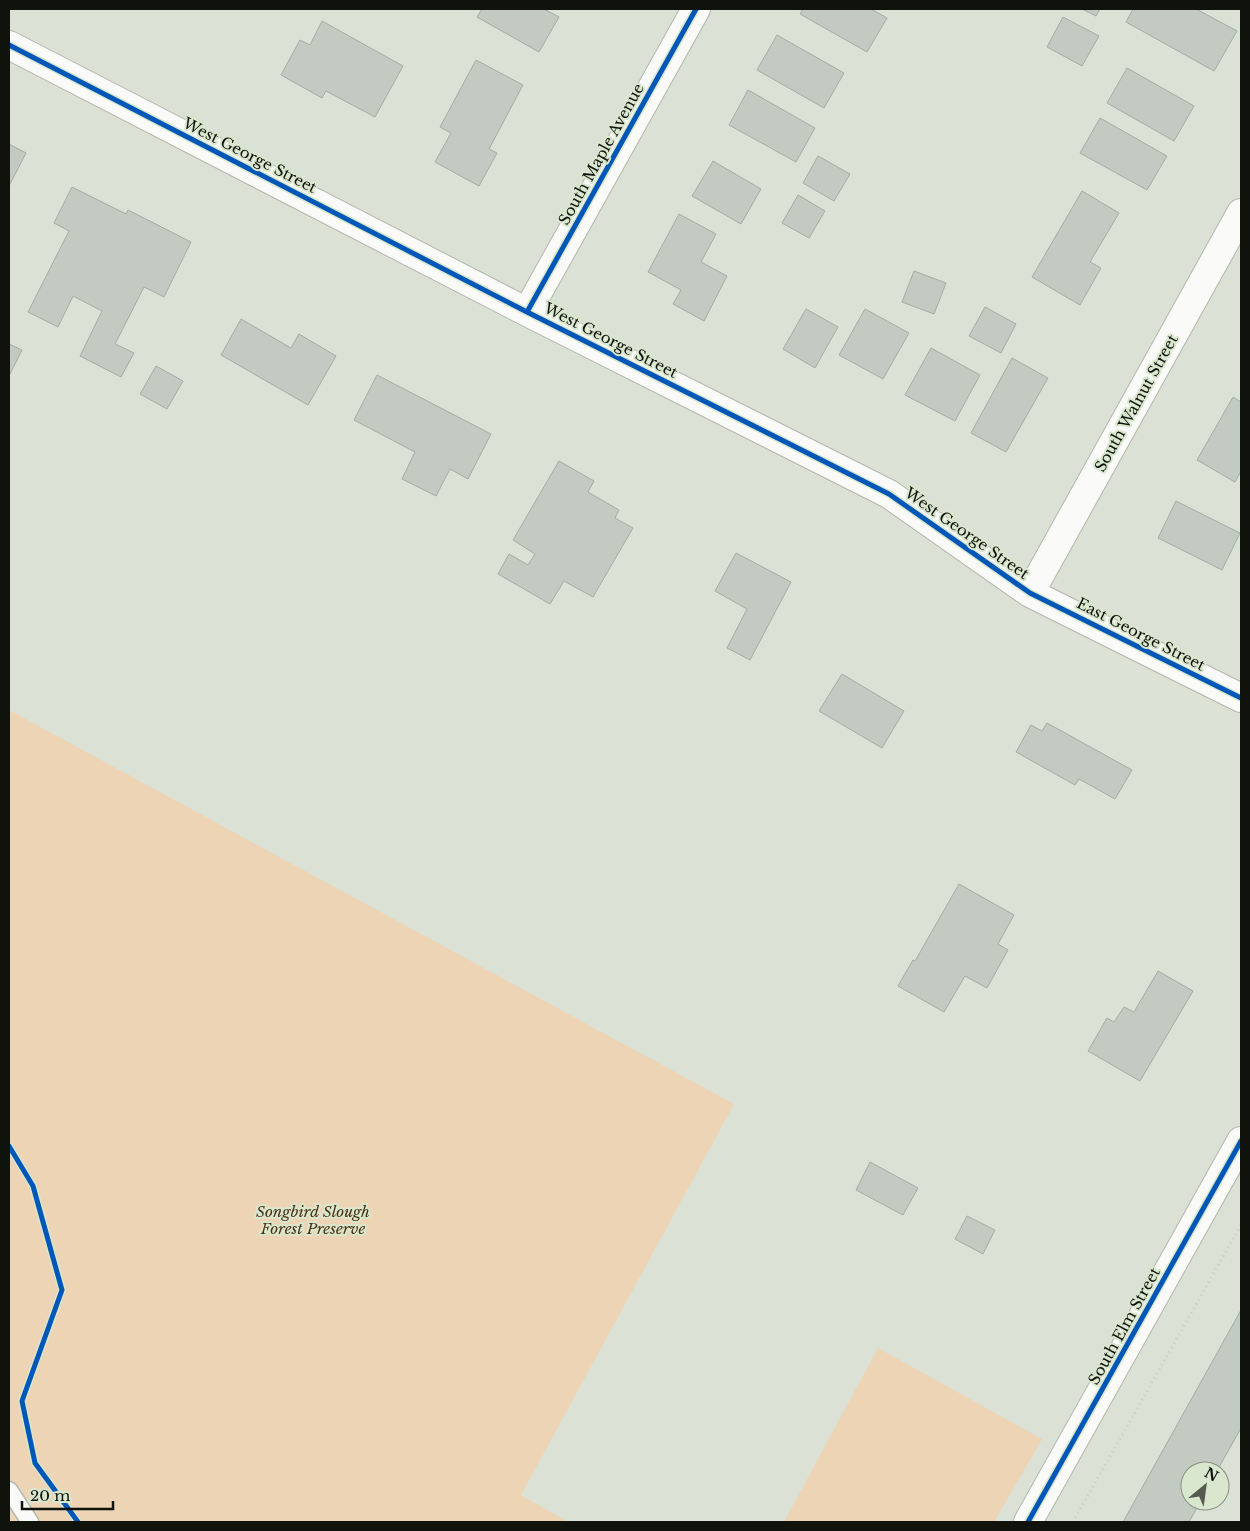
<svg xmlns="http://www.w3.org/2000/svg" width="1250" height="1531" viewBox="0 0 1250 1531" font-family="'Libre Baskerville',serif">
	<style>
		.green { fill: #ecd4b5 }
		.building { fill: #c2cac2; stroke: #a4aca4 }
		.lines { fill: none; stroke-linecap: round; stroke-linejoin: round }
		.service-casing { stroke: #b2b7ad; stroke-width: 19 }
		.minor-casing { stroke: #b2b7ad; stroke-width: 30 }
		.path { stroke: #cbcdc9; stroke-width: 3; stroke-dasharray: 1 4; stroke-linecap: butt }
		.service { stroke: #fafaf9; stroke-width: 16 }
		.minor { stroke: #fafaf9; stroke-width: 28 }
		.cycleway-casing { stroke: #dae7cf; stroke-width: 8 }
		.cycleway { stroke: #0057b8; stroke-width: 5 }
		.labels { text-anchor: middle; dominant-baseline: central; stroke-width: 4; stroke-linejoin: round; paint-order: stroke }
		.street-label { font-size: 15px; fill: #0f130b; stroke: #dae7cf }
		.park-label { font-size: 15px; font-style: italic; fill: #4d300f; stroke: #dae7cf }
	</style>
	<rect width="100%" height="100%" fill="#dbe1d5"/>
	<!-- green -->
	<path class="green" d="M9,710L734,1104L521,1495L568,1522H9Z
		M878,1348L1042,1439L994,1522H784Z"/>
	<!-- building -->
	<path class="building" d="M482,9H544L559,17L539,52L477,17Z
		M803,9H871L887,18L867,52L800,14Z
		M1082,9H1100L1096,16Z
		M1133,9H1196L1237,31L1214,71L1126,22Z
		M1063,17L1099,36L1082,66L1047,47Z
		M322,21L403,66L375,117L326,91L322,98L281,75L300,40L310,45Z
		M777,35L844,73L824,108L757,70Z
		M476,60L523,85L489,149L497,153L479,186L435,162L451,133L440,127Z
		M1127,68L1194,106L1174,141L1107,103Z
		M748,90L815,128L796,162L729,125Z
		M1100,118L1167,156L1147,190L1080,153Z
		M9,144L26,153L9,186Z
		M818,156L850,174L834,201L803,183Z
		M713,161L761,189L741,224L692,196Z
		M72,187L126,214L128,210L191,242L164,297L144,287L115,344L134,353L121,377L80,356L102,311L73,296L58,327L28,312L69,231L54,223Z
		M1082,191L1119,213L1090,262L1101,268L1080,305L1032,277Z
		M798,195L825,211L809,238L782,223Z
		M679,214L716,234L701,262L727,276L704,321L673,304L681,290L648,272Z
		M914,271L946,283L934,314L902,302Z
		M985,307L1016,324L1001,353L969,336Z
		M806,309L838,327L815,368L783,349Z
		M865,309L909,333L883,379L839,355Z
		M241,319L291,348L299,334L336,356L308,405L221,355Z
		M9,344L22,350L9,376Z
		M931,348L980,375L955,421L905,395Z
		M1012,358L1048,378L1006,452L971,433Z
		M156,366L183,381L167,409L140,394Z
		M377,375L491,434L468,479L450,469L436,496L402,479L415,452L354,420Z
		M1233,397L1241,402V471L1235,482L1197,460Z
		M559,461L594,481L588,492L619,510L615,518L633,528L593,597L564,581L550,604L498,574L509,554L528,565L535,554L513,540Z
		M1176,501L1240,533L1222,570L1158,538Z
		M736,553L791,582L750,660L727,648L747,609L715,591Z
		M842,674L904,711L882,748L819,711Z
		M1047,723L1132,770L1115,799L1079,779L1075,785L1016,752L1031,725L1042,731Z
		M959,884L1014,915L998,944L1008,950L987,988L965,976L944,1012L898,986L913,960L915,961Z
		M1158,971L1193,991L1140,1081L1088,1051L1107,1018L1114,1022L1124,1007L1134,1012Z
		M870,1162L918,1188L903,1215L856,1190Z
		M967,1216L995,1230L983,1254L955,1239Z
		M1241,1310V1428L1217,1471H1190V1501H1201L1189,1522H1123Z"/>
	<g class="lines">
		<!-- service casing -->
		<g class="service-casing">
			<path id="service" d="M9,1490L30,1522"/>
		</g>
		<!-- minor casing -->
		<g class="minor-casing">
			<path id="minor" d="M9,45L527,312L889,494L1030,593L1241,698
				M527,312L696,9
				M1030,593L1241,213
				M1028,1522L1241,1141"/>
		</g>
		<!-- path -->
		<path class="path" d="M1073,1522L1241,1225"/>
		<!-- service -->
		<use href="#service" class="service"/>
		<!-- minor -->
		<use href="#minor" class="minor"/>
		<!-- cycleway casing -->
		<g class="cycleway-casing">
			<path id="cycleway" d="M9,45L527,312L889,494L1030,593L1241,698
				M527,312L696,9
				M9,1146L33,1186L62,1290L22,1401L35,1463L78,1522
				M1028,1522L1241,1141"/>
		</g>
		<!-- cycleway -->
		<use href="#cycleway" class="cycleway"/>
	</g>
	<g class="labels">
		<!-- street labels -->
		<g class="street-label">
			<text transform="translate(601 154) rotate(-61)">South Maple Avenue</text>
			<text transform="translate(250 155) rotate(27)">West George Street</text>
			<text transform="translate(611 340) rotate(27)">West George Street</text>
			<text transform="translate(1136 403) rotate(-61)">South Walnut Street</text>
			<text transform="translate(967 533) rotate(35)">West George Street</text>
			<text transform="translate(1141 634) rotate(27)">East George Street</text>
			<text transform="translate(1124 1326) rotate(-61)">South Elm Street</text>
		</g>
		<!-- park labels -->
		<g class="park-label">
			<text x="313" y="1211">Songbird Slough<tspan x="313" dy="17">Forest Preserve</tspan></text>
		</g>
	</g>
	<!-- border -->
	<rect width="1250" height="1531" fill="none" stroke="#0f130b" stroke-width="20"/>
	<!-- north arrow -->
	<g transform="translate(1205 1486) rotate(29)"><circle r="24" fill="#dae7cf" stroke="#899281"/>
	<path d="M0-4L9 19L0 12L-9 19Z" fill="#565b52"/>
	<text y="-8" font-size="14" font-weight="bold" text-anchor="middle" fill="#0f130b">N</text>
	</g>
	<!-- scale -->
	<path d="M22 1501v8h91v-8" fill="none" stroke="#0f130b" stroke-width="2.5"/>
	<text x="30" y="1501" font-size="15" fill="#0f130b" stroke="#dae7cf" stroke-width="4" paint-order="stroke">20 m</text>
</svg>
